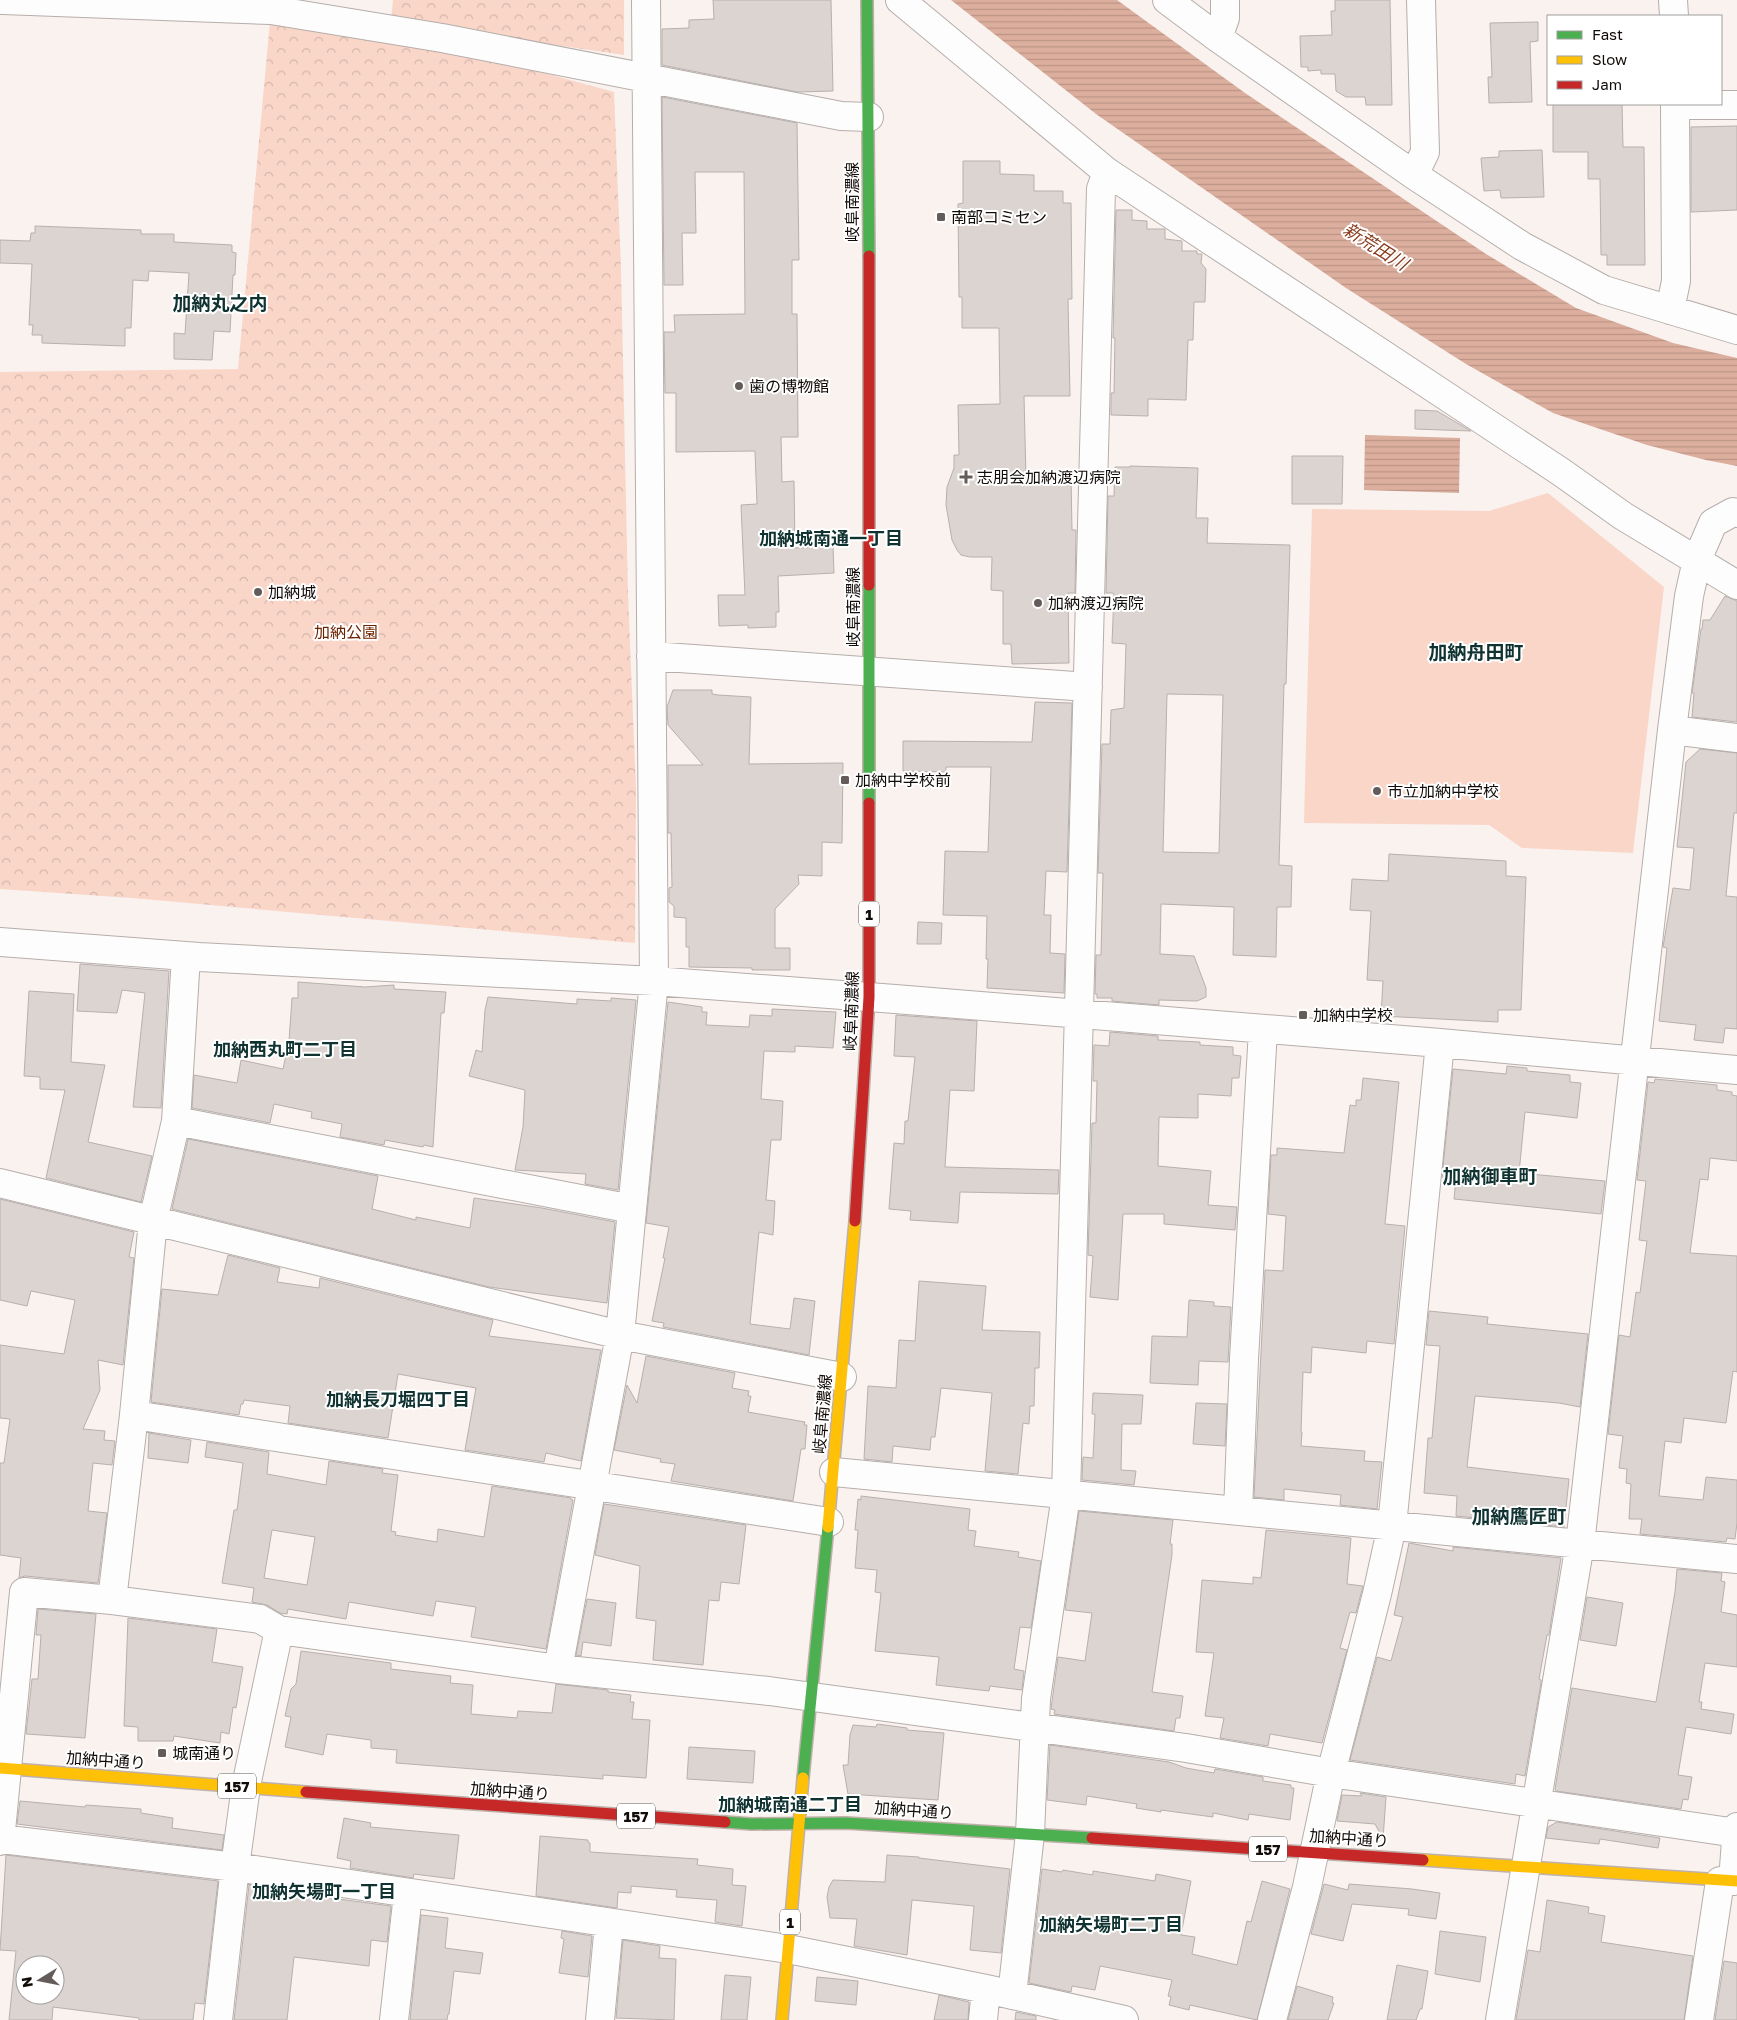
<svg xmlns="http://www.w3.org/2000/svg" width="1737" height="2020" viewBox="0 0 1737 2020" font-family="'Golos Text','Noto Sans JP',sans-serif">
	<style>
		.park { fill: url(#park-crowns) }
		.pitch { fill: #fad6c9 }
		.water { fill: url(#water-rules) }
		.building { fill: #dbd4d1; stroke: #b7b0ad; fill-rule: evenodd }
		.lines { fill: none; stroke-linecap: round; stroke-linejoin: round }
		.street-casing { stroke: #b5aeab; stroke-width: 30 }
		.fast-casing { stroke: #bfb0aa; stroke-width: 14 }
		.slow-casing { stroke: #bfb0aa; stroke-width: 14 }
		.jam-casing { stroke: #bfb0aa; stroke-width: 14 }
		.street { stroke: #fefdfd; stroke-width: 28 }
		.fast { stroke: #4caf50; stroke-width: 11 }
		.slow { stroke: #ffc107; stroke-width: 11 }
		.jam { stroke: #c62828; stroke-width: 11 }
		.poi-dot { fill: #635c5a; stroke: #fff; stroke-width: 2 }
		.labels { text-anchor: middle; dominant-baseline: central; stroke-width: 4; stroke-linejoin: round; paint-order: stroke }
		.shield { fill: #fff; stroke: #595553; stroke-width: 1 }
		.shield-label { font-size: 15px; font-weight: bold; fill: #120c09 }
		.street-label { font-size: 16px; fill: #120c09; stroke: #fff }
		.poi-label { font-size: 16px; fill: #120c09; stroke: #fff; text-anchor: start }
		.park-label { font-size: 16px; fill: #6c2300; stroke: #fff }
		.water-label { font-size: 18px; font-style: italic; fill: #883d1e; stroke: #fff }
		.neighbourhood-label { font-size: 18px; font-weight: bold; fill: #103332; stroke: #fff }
		.quarter-label { font-size: 19px; font-weight: bold; fill: #103332; stroke: #fff }
	</style>
	<defs>
		<pattern id="park-crowns" width="20" height="18" patternUnits="userSpaceOnUse" patternTransform="scale(1.25)"><rect width="20" height="18" fill="#fad6c9"/><path d="M2 6a3 3 0 1 1 6 0M12 15a3 3 0 1 1 6 0" fill="none" stroke="#d5b6ab"/></pattern>
		<pattern id="water-rules" width="6" height="5" patternUnits="userSpaceOnUse" patternTransform="scale(1.25)"><rect width="6" height="5" fill="#dcae9d"/><path d="M0 2.5h6" fill="none" stroke="#bc9486"/></pattern>
	</defs>
	<rect width="100%" height="100%" fill="#f9f2ef"/>
	<!-- park -->
	<path class="park" d="M393,0H624V55L391,21Z
		M270,21L449,47L614,92L621,268L628,594L636,790L635,943L132,898L0,889V372L238,369Z"/>
	<!-- pitch -->
	<path class="pitch" d="M1548,493L1664,587L1633,853L1522,848L1489,825L1304,823L1312,509L1489,511Z"/>
	<!-- water -->
	<path class="water" d="M951,0H1117L1245,93L1486,254L1576,308L1673,343L1737,358V466L1706,460L1647,445L1553,413L1466,364L1346,288L1096,114Z
		M1365,435L1460,438L1459,493L1364,490Z"/>
	<!-- building -->
	<path class="building" d="M713,0H831L833,91L797,92L662,65V29L689,28V20L714,19Z
		M1335,0H1390L1392,105H1366L1365,97H1346L1336,91L1335,74H1321V70L1308,71V67H1301L1300,36L1332,35L1331,11H1335Z
		M1538,22V41L1530,42L1532,102L1489,103L1488,77H1492L1490,23Z
		M662,97L797,123L799,260H792V314H797L798,437H781L782,482L794,481L795,548L833,547L834,573L778,576L779,612H776V627L748,628V625L719,626L718,595H745L741,505L757,504L755,451L676,452V393H665L664,332H675L674,315L745,314L744,172H695L696,233H682L683,285H664Z
		M1553,104H1622L1623,147H1644L1645,265H1607V255H1601L1600,179H1588V152H1553Z
		M1737,126V210L1691,212V127Z
		M1542,150L1544,197L1501,198L1500,190L1484,191L1481,158L1499,157V151Z
		M963,161H1000V174L1034,175V191H1063V203H1071L1072,299H1068L1070,396H1024L1026,478L1071,477L1072,530H1076L1075,593H1068L1069,663L1012,664L1011,644H1003V591L991,590L992,557H970L961,555L957,550L952,540L946,505L947,487L954,468V455H959L958,405L1000,404L999,328H962V297H959L958,204L963,203Z
		M1116,210H1132V220L1147,221V229H1165V239L1182,241V251H1197V254H1202L1201,263L1206,269L1205,302H1194L1193,340H1188L1186,400L1148,399V416L1111,415V393H1114L1115,338H1113Z
		M35,226L141,230V234H174V242L232,245V252L236,253L235,275H233L230,332L214,331L212,360L174,359V333L185,334L189,273L149,271L148,281L133,280L131,328H125V346L42,343V335H32L33,325H29L32,264L0,263V240L30,241L31,233H35Z
		M1415,410L1437,411L1471,431L1415,429Z
		M1292,456H1343L1342,504H1292Z
		M1130,466L1198,468L1196,518H1208L1207,543L1290,545L1286,684H1284L1279,865L1292,866L1291,907H1277L1276,957L1233,955L1234,907L1161,904L1160,954L1194,956L1206,988V997L1197,1001L1159,1000V1005L1112,1001V998H1097V994H1095L1096,955H1101L1103,873H1098L1102,744H1110L1111,710L1124,708L1126,644L1112,643L1114,595L1113,593H1106L1108,496H1114L1115,467H1130ZM1167,694L1223,695L1219,853L1163,852Z
		M1725,596L1737,601V722L1692,717L1694,693H1692L1701,629H1702L1703,620H1710Z
		M673,690H712V694L718,695L751,697L749,764L843,763L842,843L822,842V876L798,875L799,884L775,909V948H790V970H752V968L689,967V947H686V918L674,917V906L669,902V888L672,887L671,833H668V765H703L668,725L667,707Z
		M1035,702L1072,703L1067,872L1046,871L1044,915H1051L1050,953L1065,954L1064,993L987,988L988,959H986L987,916L943,915L945,851L988,852L991,767H946V772L903,771V741L1032,742Z
		M1700,749L1737,753V813H1734L1726,896L1737,897V1029L1725,1028L1723,1043L1694,1040L1696,1025L1659,1021L1667,948L1663,947L1673,888L1690,890L1694,848L1677,847L1686,762Z
		M1389,854L1506,861V876L1526,877L1521,1010H1498V1022L1381,1016L1383,981L1367,980L1371,911L1350,910L1352,879L1388,881Z
		M918,922L942,923L941,944H917Z
		M80,964L169,971L161,1108L133,1107L145,993L122,990L117,1013L77,1011Z
		M298,982L365,987L394,985V989L446,992L444,1013H441L433,1147L424,1145L423,1147L385,1140L384,1145L340,1137L342,1124L311,1118L312,1112L274,1104L270,1123L192,1108L194,1075L237,1083L241,1060L283,1069L289,1041L292,998H298Z
		M29,991L74,994L71,1062L105,1065L88,1142L152,1156L141,1202L46,1178L65,1090L40,1089V1077L24,1076Z
		M488,997L577,1004V999L611,1001V998L636,1000L618,1190L585,1184L586,1174L515,1170L523,1127L525,1090L469,1076L476,1050L482,1052L485,1010Z
		M668,1002L702,1007V1012H707L706,1025L749,1027L750,1015L772,1016V1009L836,1012L833,1048L795,1046V1052L764,1051L761,1099L783,1101L781,1140H771L766,1200L775,1201L773,1235L759,1232L750,1324L790,1329L794,1298L815,1301L809,1355L663,1327L664,1323L652,1321L665,1258H663L669,1227L646,1223Z
		M896,1015L977,1021L974,1091L950,1090L945,1167L1059,1170L1058,1194L960,1192L958,1223L910,1220L911,1211L889,1209L894,1143L904,1144L905,1121H908L915,1057L894,1056Z
		M1110,1032L1158,1036V1040L1200,1042V1045L1233,1047V1055L1241,1056L1239,1078H1232L1231,1096L1198,1094V1118L1159,1117L1158,1166L1211,1171L1208,1205L1237,1207L1235,1230L1164,1224V1214H1123L1118,1300L1090,1297L1093,1256L1088,1255L1092,1123H1096L1097,1081H1093L1094,1045L1109,1046Z
		M1507,1066L1527,1068V1071L1570,1075V1082L1581,1083L1577,1118L1525,1112L1519,1173L1605,1181L1601,1214L1454,1199L1456,1178L1442,1177L1453,1069L1506,1074Z
		M1363,1078L1399,1082L1385,1224L1405,1226L1394,1344L1367,1341L1366,1353L1312,1347L1311,1373L1303,1372L1301,1432H1302L1301,1446L1365,1451L1364,1461L1382,1462L1377,1509L1340,1505L1341,1495L1284,1489V1500L1254,1497L1265,1270L1283,1271L1286,1216L1268,1214L1271,1155H1277V1148L1344,1153L1350,1105L1356,1106V1100H1361Z
		M1655,1079L1717,1085V1090L1732,1092V1095L1737,1096V1161L1710,1158L1708,1180L1700,1179L1690,1253L1737,1256V1372L1733,1371L1726,1423L1684,1418L1681,1443L1665,1441L1659,1496L1703,1500L1706,1477L1737,1480V1523L1735,1539L1727,1538L1726,1542L1640,1534L1642,1519H1629L1631,1484L1626,1483L1627,1469L1619,1468L1623,1436L1608,1434L1619,1335L1630,1337L1636,1292L1640,1293L1647,1241L1639,1240L1646,1181L1637,1180L1648,1082L1654,1083Z
		M188,1139L378,1176L372,1209L416,1220V1217L470,1228L474,1198L542,1208L615,1222L607,1303L489,1287L172,1209Z
		M0,1199L134,1232L129,1257L134,1258L123,1365L98,1360L100,1390L83,1429L105,1431L104,1440L115,1441L112,1465L93,1463L88,1511L107,1513L98,1583L25,1576L19,1578L21,1558L0,1555V1463H4L10,1419L0,1418V1345L64,1354L75,1300L31,1291L27,1306L0,1300Z
		M228,1255L280,1268L277,1282L319,1288L320,1278L493,1320L489,1336L601,1350L581,1461L546,1453L544,1462L465,1450L476,1388L398,1374L388,1438L288,1423L290,1406L244,1400L243,1404H241L239,1415L151,1402L162,1289L218,1295Z
		M919,1281L986,1286L982,1330L1040,1332L1039,1368H1035L1034,1406H1030L1029,1424L1023,1423L1018,1474L985,1471L992,1393L941,1388L935,1437H931L930,1450L893,1446L892,1462L864,1459L868,1386L896,1388L899,1340L915,1341Z
		M1189,1300L1214,1302V1306L1231,1307L1228,1362L1199,1361L1198,1385L1150,1383L1152,1336L1187,1337Z
		M1429,1311L1488,1317L1487,1324L1588,1334L1580,1407L1559,1403L1475,1396L1467,1467L1569,1479L1564,1527L1456,1516L1457,1496L1424,1493L1428,1438H1432L1440,1346L1426,1345Z
		M646,1356L735,1373L732,1388L749,1391L748,1396H751L748,1412L805,1422L804,1425H807L805,1449H801L793,1501L671,1481L675,1464L660,1462L661,1459L614,1450L627,1385L637,1403Z
		M1093,1393L1143,1395L1141,1424H1122L1121,1470L1136,1471L1134,1485L1082,1480L1083,1457L1093,1458L1095,1414H1092Z
		M1196,1403L1227,1404L1225,1446L1193,1444Z
		M149,1433L191,1440L188,1463L148,1458Z
		M207,1442L269,1452L267,1474L326,1485L329,1461L383,1469L382,1473L398,1475L391,1531L396,1532L395,1535L437,1542L438,1529L484,1537L492,1486L571,1498V1500H573L546,1649L471,1637L476,1607L436,1601L433,1616L349,1602L346,1619L288,1609L287,1614L280,1613L267,1605L252,1602L254,1588L222,1583L234,1510H237L243,1463L205,1457ZM272,1530L315,1537L307,1585L264,1578Z
		M861,1496L970,1509L968,1530L976,1531L974,1546L1019,1552L1018,1557L1041,1561L1031,1628L1020,1627L1014,1669L1024,1671L1022,1690L990,1686L989,1691L936,1685L939,1657L875,1651L881,1593L875,1592L877,1570L855,1568L858,1530H855L858,1499L861,1500Z
		M604,1504L746,1525L739,1584L721,1582L719,1601L709,1600L703,1665L653,1660L656,1621L636,1618L640,1566L595,1555Z
		M1079,1511L1173,1520L1170,1544H1172V1555L1152,1692L1183,1696L1180,1718H1176L1174,1731L1054,1714L1055,1710L1051,1709L1058,1657L1085,1661L1092,1613L1065,1610Z
		M1266,1530L1351,1538L1347,1584L1363,1586L1356,1613L1350,1612L1340,1648L1347,1650L1322,1743L1270,1734L1268,1746L1220,1738L1224,1718L1205,1716L1214,1653L1196,1652L1202,1580L1253,1584V1577L1261,1578Z
		M1409,1543L1453,1551V1547L1561,1558L1549,1635H1547L1539,1679L1541,1680V1683L1525,1776L1516,1774L1515,1784L1350,1760L1377,1657L1391,1661L1403,1617L1394,1615Z
		M1677,1569L1722,1573L1721,1581L1725,1582L1721,1612L1737,1615V1667L1705,1663L1699,1702H1702L1701,1709L1734,1714L1731,1734L1686,1727L1678,1775L1692,1777L1688,1800L1683,1799L1681,1809L1556,1791L1555,1789L1572,1688L1656,1702L1675,1592Z
		M1587,1597L1623,1603L1616,1646L1580,1640Z
		M587,1599L616,1603L611,1646L583,1642L581,1656L576,1655Z
		M38,1609L96,1614L85,1738L26,1734L32,1679H38L41,1635H36Z
		M128,1618L217,1629L212,1662L243,1667L236,1708L233,1707L229,1734L221,1732L220,1743L174,1736L173,1741H138V1727L124,1726Z
		M301,1651L391,1663V1669L451,1676L450,1683L473,1685L471,1714L517,1718L518,1711L552,1713L556,1684L608,1690V1692L631,1695L630,1702H634L632,1719L650,1720L646,1778L603,1775V1779L396,1763L397,1750L371,1748V1740L327,1734L323,1755L285,1747L291,1717L285,1716L291,1689L296,1684Z
		M877,1724L907,1728V1730L944,1733L938,1800L848,1794L843,1765H848L850,1735L853,1725L876,1727Z
		M1050,1745L1169,1762L1186,1768L1214,1773L1215,1769L1263,1777V1781L1291,1785V1788H1294L1290,1820L1249,1814L1248,1820L1213,1813V1817L1161,1810V1812L1136,1808L1137,1804L1087,1796L1086,1805L1047,1800Z
		M689,1747L755,1751L753,1783L687,1779Z
		M1360,1793L1386,1797L1383,1839L1375,1824L1337,1821L1342,1795L1362,1796Z
		M20,1801L85,1807L86,1805L141,1809V1813L173,1818L172,1828L224,1835L222,1850L17,1824Z
		M344,1818L371,1823L370,1827L459,1835L454,1879L414,1874L413,1878L350,1868L351,1861L337,1858Z
		M1557,1822L1660,1838L1658,1848L1600,1839L1599,1844L1546,1838L1548,1827Z
		M540,1836L588,1840V1842L590,1843V1852L698,1859L697,1865L733,1869L732,1885L746,1886L742,1926L715,1922L717,1900L676,1897L677,1890L631,1886V1893L618,1892L617,1908L536,1896Z
		M6,1855L218,1881L204,2004L195,2003L193,2020H139V2018L53,2007L52,2020H9L16,1951L0,1950ZM25,1965H55V1995H25Z
		M887,1855L919,1857V1858L1010,1869L1001,1953L970,1950L974,1906L912,1900L907,1955L854,1946L857,1919L830,1918L827,1897L829,1887L833,1880L885,1882Z
		M1042,1869L1062,1872L1063,1870L1093,1875V1871L1155,1881L1156,1874L1191,1881L1181,1935L1195,1937L1192,1954L1237,1965L1247,1921L1251,1922L1262,1881L1290,1889L1257,2020L1190,2005L1189,2010L1169,2005L1171,1997L1168,1996L1172,1980L1100,1966L1095,1990L1072,1986L1071,1992L1029,1983Z
		M1324,1884L1348,1890L1349,1884L1412,1889L1440,1893L1436,1919L1408,1915L1409,1909L1352,1904L1343,1941L1311,1934Z
		M249,1885L256,1886L255,1888L391,1906L387,1942L371,1940L369,1966L294,1957L287,2020H234Z
		M1547,1900L1589,1907L1588,1913L1605,1916L1601,1942L1693,1956L1684,2020H1516L1528,1950L1540,1952Z
		M421,1915L448,1918L445,1948L483,1953L480,1974L454,1971L449,2014H448L447,2020H410Z
		M562,1931L592,1936L588,1977L559,1973L564,1939L561,1938Z
		M1440,1931L1486,1937L1480,1982L1435,1974Z
		M623,1940L660,1946L659,1958L676,1959L674,2020L616,2018Z
		M1724,1961L1737,1963V2020H1715Z
		M1397,1965L1428,1971L1422,2009H1420L1416,2020H1387Z
		M725,1975L751,1977L747,2020H721Z
		M817,1977L858,1981L856,2005L815,2001Z
		M1297,1986L1333,1997L1332,2003H1334L1328,2020H1288Z
		M939,1995L969,2002L968,2020H934Z
		M1016,2012L1036,2016V2020H1015Z"/>
	<g class="lines">
		<!-- street casing -->
		<g class="street-casing">
			<path id="street" d="M3,0L271,10L442,38L841,116L869,117
				M900,0L1107,172L1561,472L1623,516L1737,585
				M1167,0L1218,38L1414,175L1522,246L1604,290L1737,330
				M1673,0L1674,16
				M1218,38L1225,18V0
				M1675,105H1737
				M1414,175L1425,152L1421,0
				M1670,310L1676,281L1675,104
				M651,656L1088,687
				M1672,730L1737,738
				M0,942L199,957L654,981L895,999L1440,1043L1737,1070
				M176,1121L632,1209
				M0,1183L620,1335L842,1377
				M134,1415L829,1522
				M834,1472L1737,1559
				M1238,1511L1244,1359L1263,1030
				M112,1600L134,1415L153,1221L176,1121L186,956
				M558,1669L620,1335L654,981L646,0
				M0,1839L235,1867L788,1949L986,1989L1124,2020
				M0,1841L24,1592L112,1600L260,1619L279,1630L558,1669L769,1691L1186,1748L1331,1773L1736,1833
				M1733,1881L1737,1827
				M1012,1995L1030,1834L1036,1699L1066,1495L1101,189L1107,172
				M218,2020L235,1867L246,1786L279,1630
				M394,2020L408,1894
				M600,2020L609,1924
				M983,2020L986,1989
				M1272,2020L1307,1887L1331,1773L1377,1594L1392,1526L1440,1043
				M1500,2020L1580,1544L1672,730L1689,596L1697,560L1713,523L1733,512L1737,513
				M1699,2020L1720,1881"/>
		</g>
		<!-- fast casing -->
		<g class="fast-casing">
			<path id="fast" d="M867,0L869,256
				M869,585V803
				M803,1778L828,1527
				M725,1822L752,1824L846,1823L1092,1838"/>
		</g>
		<!-- slow casing -->
		<g class="slow-casing">
			<path id="slow" d="M828,1527L855,1221
				M0,1768L306,1792
				M1423,1860L1737,1881
				M782,2020L803,1778"/>
		</g>
		<!-- jam casing -->
		<g class="jam-casing">
			<path id="jam" d="M869,256V585
				M855,1221L869,997V803
				M306,1792L725,1822
				M1092,1838L1423,1860"/>
		</g>
		<!-- street -->
		<use href="#street" class="street"/>
		<!-- fast -->
		<use href="#fast" class="fast"/>
		<!-- slow -->
		<use href="#slow" class="slow"/>
		<!-- jam -->
		<use href="#jam" class="jam"/>
	</g>
	<!-- markers -->
	<g class="poi-dot">
		<rect x="936" y="212" width="10" height="10" rx="2.5"/>
		<circle cx="739" cy="386" r="5"/>
		<path d="M963.5 469.5h5v5h5v5h-5v5h-5v-5h-5v-5h5z"/>
		<circle cx="258" cy="592" r="5"/>
		<circle cx="1038" cy="603" r="5"/>
		<rect x="840" y="775" width="10" height="10" rx="2.5"/>
		<circle cx="1377" cy="791" r="5"/>
		<rect x="1298" y="1010" width="10" height="10" rx="2.5"/>
		<rect x="157" y="1748" width="10" height="10" rx="2.5"/>
	</g>
	<g class="labels">
		<!-- shield labels -->
		<g class="shield">
			<rect x="859" y="901.5" width="20" height="25" rx="4"/>
			<rect x="218" y="1773.5" width="38" height="25" rx="4"/>
			<rect x="617" y="1803.5" width="38" height="25" rx="4"/>
			<rect x="1249" y="1836.5" width="38" height="25" rx="4"/>
			<rect x="780" y="1909.5" width="20" height="25" rx="4"/>
		</g>
		<g class="shield-label">
			<text x="869" y="914">1</text>
			<text x="237" y="1786">157</text>
			<text x="636" y="1816">157</text>
			<text x="1268" y="1849">157</text>
			<text x="790" y="1922">1</text>
		</g>
		<!-- street labels -->
		<g class="street-label">
			<text transform="translate(852 202) rotate(-90)">岐阜南濃線</text>
			<text transform="translate(853 607) rotate(-90)">岐阜南濃線</text>
			<text transform="translate(851 1011) rotate(-88)">岐阜南濃線</text>
			<text transform="translate(822 1414) rotate(-85)">岐阜南濃線</text>
			<text transform="translate(106 1760) rotate(4)">加納中通り</text>
			<text transform="translate(510 1791) rotate(4)">加納中通り</text>
			<text transform="translate(914 1810) rotate(4)">加納中通り</text>
			<text transform="translate(1349 1838) rotate(4)">加納中通り</text>
		</g>
		<!-- poi labels -->
		<g class="poi-label">
			<text x="951" y="217">南部コミセン</text>
			<text x="749" y="386">歯の博物館</text>
			<text x="977" y="477">志朋会加納渡辺病院</text>
			<text x="268" y="592">加納城</text>
			<text x="1048" y="603">加納渡辺病院</text>
			<text x="855" y="780">加納中学校前</text>
			<text x="1387" y="791">市立加納中学校</text>
			<text x="1313" y="1015">加納中学校</text>
			<text x="172" y="1753">城南通り</text>
		</g>
		<!-- park labels -->
		<g class="park-label">
			<text x="346" y="632">加納公園</text>
		</g>
		<!-- water labels -->
		<g class="water-label">
			<text transform="translate(1376 246) rotate(32)">新荒田川</text>
		</g>
		<!-- neighbourhood labels -->
		<g class="neighbourhood-label">
			<text x="831" y="538">加納城南通一丁目</text>
			<text x="285" y="1049">加納西丸町二丁目</text>
			<text x="398" y="1399">加納長刀堀四丁目</text>
			<text x="790" y="1804">加納城南通二丁目</text>
			<text x="324" y="1891">加納矢場町一丁目</text>
			<text x="1111" y="1924">加納矢場町二丁目</text>
		</g>
		<!-- quarter labels -->
		<g class="quarter-label">
			<text x="220" y="302">加納丸之内</text>
			<text x="1476" y="651">加納舟田町</text>
			<text x="1490" y="1175">加納御車町</text>
			<text x="1519" y="1515">加納鷹匠町</text>
		</g>
	</g>
	<!-- legend -->
	<rect x="1547" y="15" width="175" height="90" fill="#ffffff" stroke="#a09e9d"/>
	<rect x="1557" y="31" width="25" height="8" fill="#4caf50" stroke="#a09e9d"/>
	<text x="1592" y="40" font-size="15" fill="#120c09">Fast</text>
	<rect x="1557" y="56" width="25" height="8" fill="#ffc107" stroke="#a09e9d"/>
	<text x="1592" y="65" font-size="15" fill="#120c09">Slow</text>
	<rect x="1557" y="81" width="25" height="8" fill="#c62828" stroke="#a09e9d"/>
	<text x="1592" y="90" font-size="15" fill="#120c09">Jam</text>
	<!-- north arrow -->
	<g transform="translate(40 1980) rotate(260)"><circle r="24" fill="#ffffff" stroke="#a09e9d"/>
	<path d="M0-4L9 19L0 12L-9 19Z" fill="#635c5a"/>
	<text y="-8" font-size="14" font-weight="bold" text-anchor="middle" fill="#120c09">N</text>
	</g>
</svg>
